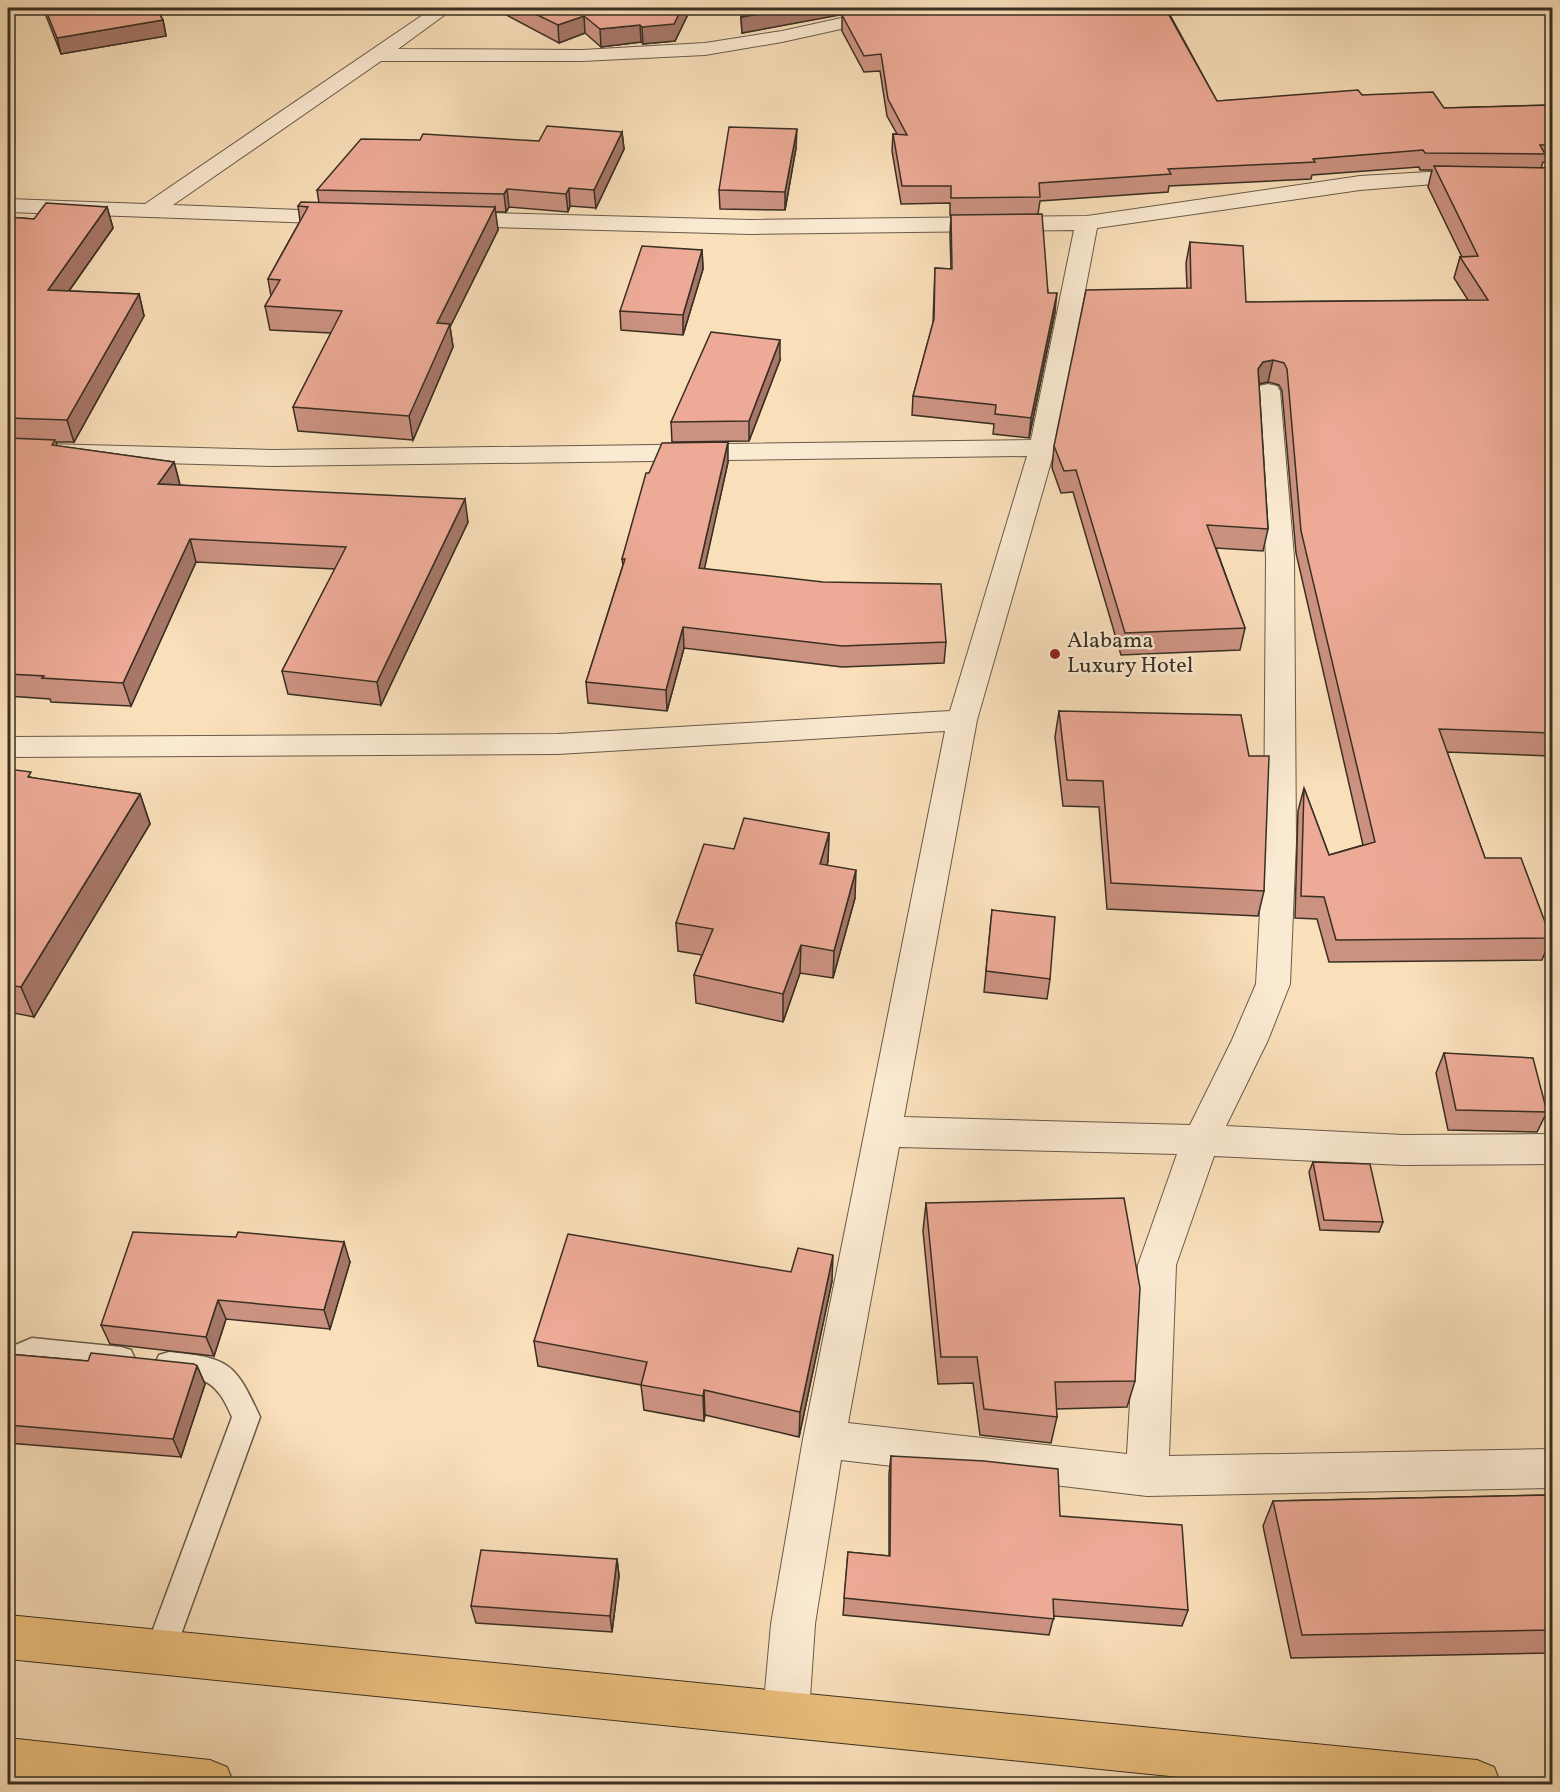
<svg xmlns="http://www.w3.org/2000/svg" width="1560" height="1792" viewBox="0 0 1560 1792" font-family="Vollkorn,serif">
	<style>
		.lines { fill: none; stroke-linecap: round; stroke-linejoin: round }
		.lane-casing { stroke: #695b49; stroke-width: 3 }
		.street-casing { stroke: #695b49; stroke-width: 2 }
		.primary-casing { stroke: #392f23; stroke-width: 2 }
		.lane { fill: #fbead2; fill-rule: evenodd }
		.street { fill: #fbead2; fill-rule: evenodd }
		.primary { fill: #ecc07d; fill-rule: evenodd }
		.wall { fill: #cc9281; stroke: #392f23; stroke-width: 1.5 }
		.shaded-wall { fill: #a67769; stroke: #392f23; stroke-width: 1.5 }
		.building { fill: #edaa96; stroke: #392f23; stroke-width: 1.5 }
		.poi-dot { fill: #8f2418; stroke: #fbead2; stroke-width: 2 }
		.labels { text-anchor: middle; dominant-baseline: central; stroke-width: 4.5; stroke-linejoin: round; paint-order: stroke }
		.poi-label { font-size: 22px; fill: #392f23; stroke: #fbead2; text-anchor: start }
	</style>
	<rect width="100%" height="100%" fill="#f9dfba"/>
	<filter id="stains"><feTurbulence type="fractalNoise" baseFrequency=".00333" numOctaves="4"/><feColorMatrix values="0 0 0 0 .2 0 0 0 0 .09 0 0 0 0 .02 0 0 0 .5 -.17"/></filter>
	<radialGradient id="worn" r=".72"><stop offset=".6" stop-color="#630" stop-opacity="0"/><stop offset="1" stop-color="#630" stop-opacity=".3"/></radialGradient>
	<g class="lines">
		<!-- lane casing -->
		<g class="lane-casing">
			<path id="lane" d="M32,1338L121,1347L131,1350L135,1359L131,1368L121,1371L34,1362L8,1373V1348Z
				M169,1352C229,1358 235,1362 260,1417L175,1651L171,1662L160,1666L149,1662L145,1651L232,1417C226,1403 218,1386 202,1380C189,1375 173,1378 159,1373L155,1364L159,1355Z"/>
		</g>
		<!-- street casing -->
		<g class="street-casing">
			<path id="street" d="M433,8H454L398,49L582,50L705,43L782,31L887,8H920L918,12L782,42L705,55L582,61H381L173,205L353,212L356,217L353,222L345,224L8,212V199L145,204Z
				M1446,171L1552,174V186L1446,183L1360,190L1097,228L1055,448L977,720L904,1117L1190,1125L1232,1040L1256,984L1264,841L1266,557L1256,391L1259,386L1268,384L1277,386L1280,391L1294,557L1296,841L1290,984L1268,1040L1226,1126L1403,1135L1552,1134V1164L1403,1165L1214,1156L1176,1265L1169,1456L1552,1449V1488L1147,1496L841,1460L815,1624L809,1713L802,1729L786,1736L770,1729L763,1713L771,1624L803,1439L945,731L558,754L8,757V737L558,734L950,711L1027,456L273,466L8,459V443L273,450L1031,440L1074,230L751,234L453,226L445,224L442,219L445,214L453,212L751,220L1087,216L1360,176ZM899,1147L1177,1154L1138,1265L1127,1454L848,1423Z"/>
		</g>
		<!-- primary casing -->
		<g class="primary-casing">
			<path id="primary" d="M8,1615L1477,1760L1494,1767L1501,1784H1249L8,1659Z
				M8,1738L210,1760L227,1767L234,1784H8Z"/>
		</g>
		<!-- lane -->
		<use href="#lane" class="lane"/>
		<!-- street -->
		<use href="#street" class="street"/>
		<!-- primary -->
		<use href="#primary" class="primary"/>
	</g>
	<!-- wall -->
	<path class="wall" d="M20,8H156L163,20L166,36L61,54L43,8L21,12Z
		M495,8H691L675,41L643,44L641,42L601,47L585,33L559,43L495,9Z
		M743,8H1203L1169,13L1217,101L1362,95L1444,108L1552,105V162H1543L1541,168H1552V761L1550,756L1447,752L1485,858L1551,938L1542,960L1329,962L1317,919L1295,918L1298,811L1304,788L1329,855L1363,845L1296,553L1282,391L1279,385L1268,382L1259,384L1268,529L1263,551L1216,548L1245,628L1240,650L1121,655L1073,492L1061,493L1052,468L1054,446L1187,288L1186,263L1190,242L1246,302L1468,300L1454,278L1460,257H1462L1428,187L1432,170H1420L1419,167L1312,175L1311,179L1169,186L1168,192L1040,201L1038,214L1048,293L1055,312L1029,438L993,434L994,424L912,415L913,396L933,323L935,268L951,269L950,234L951,215H950V203L901,204L892,151L893,134H897L887,116L880,71L864,72L842,31V15L868,9L742,33L741,17Z
		M622,132L624,149L596,208L570,206L568,212L509,207L506,212H495L498,230L450,327L453,347L413,440L298,431L293,407L331,333L270,330L265,306L271,296L268,279L300,221L298,206L319,203L317,190L539,141Z
		M796,148L785,210L720,209L719,190Z
		M107,207L113,228L69,291L139,294L144,316L74,442H56L57,446L174,462L180,485L468,522L381,705L288,694L282,671L335,569L196,562L131,706L51,702L50,699L8,696V217L34,219Z
		M702,250L703,269L683,335L621,330L620,311Z
		M780,360L749,441L672,442L671,422Z
		M728,462L704,569L946,642L944,663L842,667L684,648L667,711L588,703L586,682L623,565L622,559L649,473Z
		M1059,711L1249,756L1264,891L1258,916L1107,909L1099,807L1063,806L1055,737Z
		M8,769L33,778L140,794L150,824L34,1017L8,1012Z
		M829,833L828,861L827,865L855,898L833,978L800,973L783,1022L696,1003L694,975L702,955L678,951L676,923L734,849Z
		M992,910L1050,979L1047,999L984,992Z
		M1444,1053L1547,1112L1537,1132L1448,1130L1436,1073Z
		M1313,1162L1383,1222L1379,1232L1320,1230L1309,1172Z
		M926,1203L1135,1381L1127,1407L1056,1409L1057,1417L1051,1443L980,1435L973,1383L938,1384L923,1231Z
		M350,1262L330,1329L226,1319L214,1356L110,1344L101,1325Z
		M832,1281L799,1437L705,1415L704,1421L644,1410L641,1385L538,1366L534,1341Z
		M8,1354L88,1361L197,1366L205,1384L181,1457L8,1443Z
		M891,1456L1060,1516L1188,1610L1182,1626L1054,1616L1049,1635L843,1615L848,1552L889,1556V1474Z
		M1552,1495V1653L1291,1658L1263,1526L1273,1501Z
		M617,1559L619,1576L612,1632L476,1623L471,1606Z"/>
	<!-- shaded-wall -->
	<path class="shaded-wall" d="M20,8H43L21,12Z
		M682,8H691L675,41L643,44L642,27Z
		M792,8H878L742,33L741,17Z
		M1159,8H1203L1158,15Z
		M584,16L585,33L559,43L558,25Z
		M163,20L166,36L61,54L57,38Z
		M640,25L641,42L601,47L600,29Z
		M797,129L796,148L785,210V192Z
		M622,132L624,149L596,208L594,190Z
		M569,188L570,206L568,212L566,194Z
		M507,189L509,207L506,212L504,194Z
		M107,207L113,228L54,312L48,290Z
		M495,207L498,230L450,327L453,347L413,440L409,416L437,323Z
		M702,250L703,269L683,335V315Z
		M1057,293L1055,312L1029,438L1031,418Z
		M139,294L144,316L74,442L67,420Z
		M780,340V360L749,441V421Z
		M1273,360L1268,382L1259,384L1258,369L1263,362Z
		M728,442V462L700,589L699,568Z
		M174,462L180,485L158,484Z
		M465,499L468,522L381,705L377,682Z
		M190,539L196,562L131,706L123,683Z
		M683,627L684,648L667,711L666,690Z
		M140,794L150,824L34,1017L21,987Z
		M829,833L828,861L820,892V864Z
		M856,870L855,898L833,978L834,951Z
		M801,945L800,973L783,1022V994Z
		M344,1242L350,1262L330,1329L324,1310Z
		M833,1255L832,1281L799,1437L800,1412Z
		M218,1300L226,1319L214,1356L206,1337Z
		M197,1366L205,1384L181,1457L173,1439Z
		M704,1390L705,1415L704,1421L703,1396Z
		M617,1559L619,1576L612,1632L610,1616Z"/>
	<!-- building -->
	<path class="building" d="M45,8H156L163,20L57,38Z
		M523,8H682L674,24L642,27L640,25L600,29L584,16L558,25Z
		M743,8H792L741,17Z
		M876,8H1165L1217,101L1358,90L1362,95L1433,92L1444,108L1552,105V145H1540L1545,154L1425,153L1423,150L1313,159L1315,162L1168,169L1171,174L1039,183L1040,197L951,198V186H902L893,134L907,135L888,99L881,54L864,56L842,15Z
		M547,126L622,132L594,190L569,188L566,194L507,189L504,194L317,190L361,139L420,140L423,134L539,141Z
		M729,127L797,129L785,192L719,190Z
		M1434,166L1552,168V733L1439,729L1485,858H1521L1551,938L1336,940L1324,897L1301,896L1304,788L1329,855L1375,842L1301,531L1287,369L1284,363L1273,360L1263,362L1258,369L1268,529L1207,525L1245,628L1125,633L1076,470L1064,471L1054,446L1086,290L1191,288L1190,242L1243,246L1246,302L1488,300L1460,257L1478,256Z
		M301,202L495,207L437,323L450,324L409,416L293,407L342,311L265,306L280,280L268,279L308,207L298,206Z
		M46,203L107,207L48,290L139,294L67,420L8,418V217L34,219Z
		M1042,214L1048,293H1057L1031,418L995,414L996,405L913,396L934,319L935,268L952,269L951,215Z
		M642,246L702,250L683,315L620,311Z
		M711,332L780,340L749,421L671,422Z
		M8,438L55,440L52,445L174,462L158,484L465,499L377,682L282,671L346,547L190,539L123,683L42,678L44,676L8,674Z
		M728,442L699,568L823,582L941,584L946,642L842,646L683,627L666,690L586,682L625,559H622L646,473H649L662,443Z
		M1059,711L1241,715L1249,756H1269L1264,891L1111,883L1103,781L1067,780Z
		M8,769L31,772L28,777L140,794L21,987L8,985Z
		M744,818L829,833L820,864L856,870L834,951L801,945L783,994L694,975L713,929L676,923L704,844L734,849Z
		M992,910L1055,917L1050,979L986,971Z
		M1444,1053L1533,1058L1547,1112L1456,1110Z
		M1313,1162L1370,1164L1383,1222L1324,1220Z
		M1124,1198L1140,1288L1135,1381L1055,1382L1057,1417L984,1409L977,1357H941L926,1203Z
		M133,1232L236,1237L238,1232L344,1242L324,1310L218,1300L206,1337L101,1325Z
		M568,1234L791,1272L798,1248L833,1255L800,1412L704,1390L703,1396L641,1385L647,1362L534,1341Z
		M91,1353L194,1364L197,1366L173,1439L8,1425V1354L88,1361Z
		M891,1456L984,1461L1058,1469L1060,1516L1182,1525L1188,1610L1053,1599L1054,1619L844,1598L848,1552L890,1556Z
		M1552,1495V1630L1302,1635L1273,1501Z
		M481,1550L617,1559L610,1616L471,1606Z"/>
	<!-- markers -->
	<circle class="poi-dot" cx="1055" cy="654" r="6"/>
	<g class="labels">
		<!-- poi labels -->
		<g class="poi-label">
			<text x="1067" y="641">Alabama<tspan x="1067" dy="25">Luxury Hotel</tspan></text>
		</g>
	</g>
	<!-- margin -->
	<rect width="1560" height="1792" fill="none" stroke="#f9dfba" stroke-width="30"/>
	<rect x="9" y="9" width="1542" height="1774" fill="none" stroke="#392f23" stroke-width="3"/>
	<rect x="15" y="15" width="1530" height="1762" fill="none" stroke="#392f23" stroke-width="1.5"/>
	<rect width="100%" height="100%" filter="url(#stains)"/>
	<rect width="100%" height="100%" fill="url(#worn)"/>
</svg>
